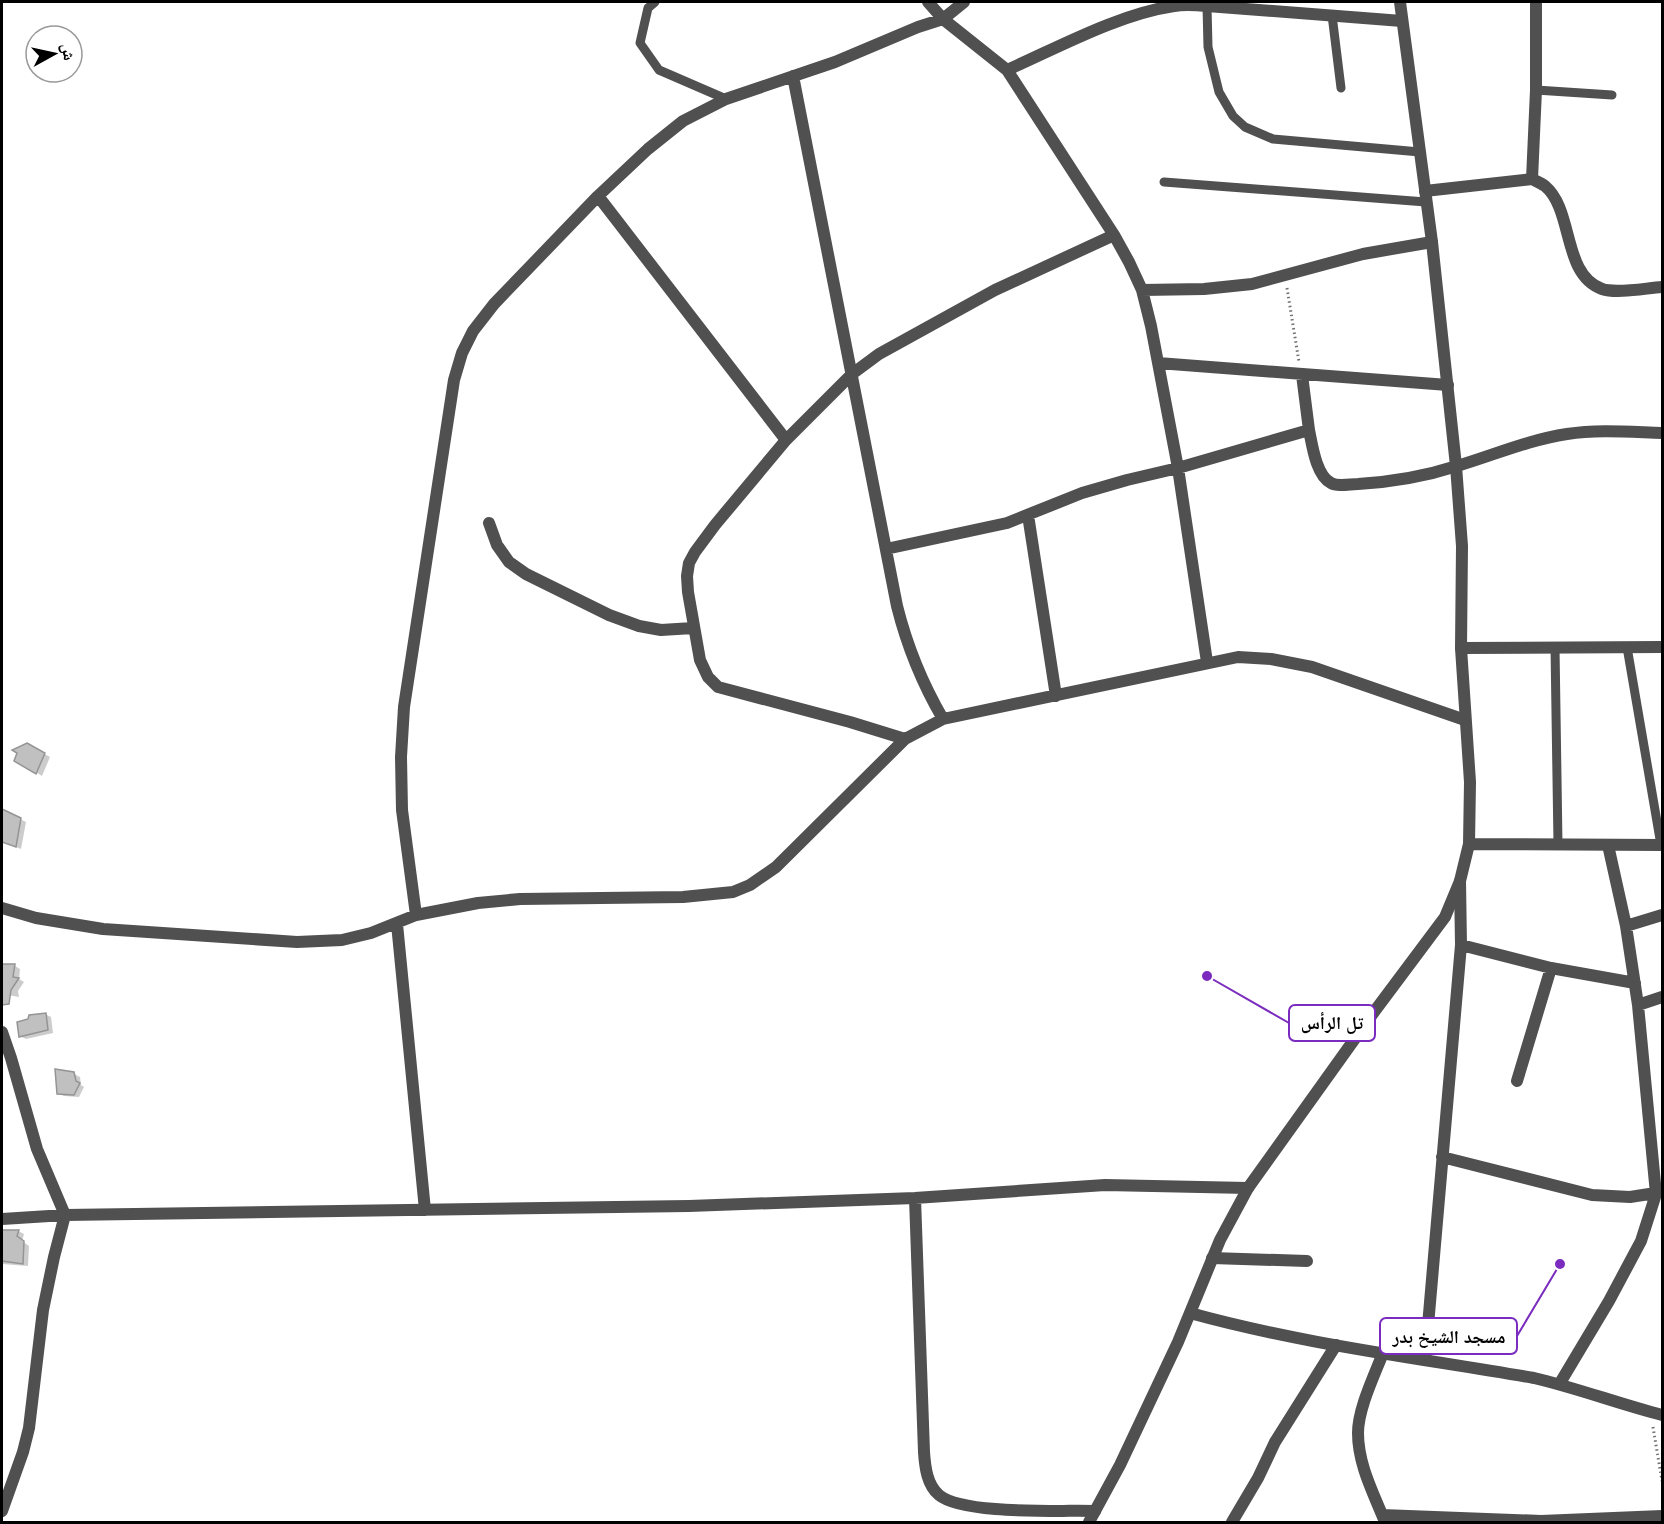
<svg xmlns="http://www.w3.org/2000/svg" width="1664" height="1524" viewBox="0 0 1664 1524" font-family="'Nunito Sans','Noto Naskh Arabic',sans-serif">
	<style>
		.shadow { fill: #0003 }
		.building { fill: #c0c0c0; stroke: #949494; stroke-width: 1.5 }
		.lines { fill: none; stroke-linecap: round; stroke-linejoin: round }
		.path { stroke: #727272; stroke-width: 3; stroke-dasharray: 1.5 3; stroke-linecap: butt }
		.service { stroke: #505050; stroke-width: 9 }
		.minor { stroke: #505050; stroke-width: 12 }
		.tertiary { stroke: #505050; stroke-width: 12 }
		.leader { fill: none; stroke: #7b2cbf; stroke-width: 2 }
		.callout-dot { fill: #7b2cbf; stroke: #fff; stroke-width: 2 }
		.callout { fill: #fff; stroke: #7b2cbf; stroke-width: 2 }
		.callout-label { font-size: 18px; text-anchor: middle; font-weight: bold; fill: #000 }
	</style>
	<rect width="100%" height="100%" fill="#fff"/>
	<!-- shadow -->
	<path class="shadow" d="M27,744L50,757L42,776L16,760Z
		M2,810L26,822L21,849L2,841Z
		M2,965L15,966L20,969L19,979L24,982L18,991L19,997L2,994Z
		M45,1014L51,1017L53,1033L26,1039L20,1036Z
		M74,1074L80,1077L81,1085L84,1087L79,1097L64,1096L58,1093Z
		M2,1231H18L24,1234L22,1241L29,1246L28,1266L2,1264Z"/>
	<!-- building -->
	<path class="building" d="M27,743L45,753L36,774L14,761L17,753L12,750Z
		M2,809L21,818L16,847L2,842Z
		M2,964H15L13,977L19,978L11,990L9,1004L2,1005Z
		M46,1013L48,1030L19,1037L17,1022L28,1019L29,1015Z
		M55,1069L74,1072L76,1081L80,1083L74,1095L57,1094Z
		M2,1230H19L17,1236L24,1241L23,1264L2,1261Z"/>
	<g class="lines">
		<!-- path -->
		<path class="path" d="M1287,288L1299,362
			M1653,1427L1662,1481"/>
		<!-- service -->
		<path class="service" d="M655,2L648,8L640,43L659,70L726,99
			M1207,6L1208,47L1219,92L1233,116L1245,127L1273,139L1420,152
			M1332,15L1341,88
			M1536,90L1612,95
			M1164,182L1426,202
			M1555,647L1558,844
			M1627,647L1661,845"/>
		<!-- minor -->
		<path class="minor" d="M928,2L943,19L1007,70L1114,235L1129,262L1142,290L1151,326L1178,468L1207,662
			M1536,2V90L1532,179C1536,181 1541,183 1545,186C1574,210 1562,275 1602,289C1617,294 1646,288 1662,287
			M1007,70C1059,47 1119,14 1174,6C1185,4 1196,5 1207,6L1402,21
			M793,76L897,606C907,646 922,683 943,719
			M1425,191L1532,179
			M1142,290L1204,289L1252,284L1363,254L1432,242
			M1158,363L1448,385
			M1302,375L1309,430
			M786,440L598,196L648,149L683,121L726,99L835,62L918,27L943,19L964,2
			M1028,515L1056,696
			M489,523L497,545L509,562L526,574L609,615L639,626L661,630L693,628
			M886,549L1007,523L1082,493L1127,480L1178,468L1309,430C1312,444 1316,476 1331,483C1338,487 1350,484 1358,484C1391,482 1426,476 1457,466C1494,455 1528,440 1567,434C1598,429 1631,432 1662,433
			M1461,648L1662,647
			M905,739L850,722L718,687L708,677L700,660L688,592L687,576L689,563L695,552L715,525L786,440L852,374L879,354L995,290L1114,235
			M2,908L36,918L103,929L297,942L342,940L371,933L416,915L478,903L520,899L683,897L733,892L750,885L776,867L905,739L943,719L1238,657L1271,659L1312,667L1465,720
			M416,915L402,810L401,757L404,707L454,380L462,353L473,331L494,304L598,196
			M397,924L425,1210
			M1626,926L1662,915
			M1461,945L1551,968L1635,983
			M1638,1005L1662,997
			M2,1032L11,1058L37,1149L65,1215L689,1206L915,1198L1105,1185L1248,1188
			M1517,1081L1551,968
			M1442,1157L1592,1195L1630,1197L1662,1192
			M915,1198L924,1452C925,1467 927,1485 939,1495C963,1515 1061,1510 1095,1511
			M2,1219L65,1215L54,1257L43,1310L29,1428L23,1452L2,1511
			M1212,1258L1307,1261
			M1383,1353C1374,1376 1358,1409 1358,1433C1358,1465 1374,1494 1385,1522
			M1425,1360L1461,945L1460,881
			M1560,1383L1609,1301L1641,1241L1656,1194L1638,1005L1626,926L1608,845
			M1382,1515L1541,1521L1662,1516
			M1232,1522L1258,1478L1275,1442L1336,1345"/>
		<!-- tertiary -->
		<path class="tertiary" d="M1469,844L1662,845
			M1190,1313C1302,1344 1419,1358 1534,1378C1577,1388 1619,1404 1662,1415
			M1089,1522L1120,1465L1178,1342L1220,1240L1248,1188L1374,1012L1445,917L1460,881L1469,844L1470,782L1461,648L1462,546L1456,466L1432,242L1400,2"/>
	</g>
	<!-- callouts -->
	<path class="leader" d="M1207 976L1289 1023M1560 1264L1517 1336"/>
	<g class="callout-dot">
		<circle cx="1207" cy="976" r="6"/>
		<circle cx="1560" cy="1264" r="6"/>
	</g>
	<g class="callout">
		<rect x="1289" y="1005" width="86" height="36" rx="6"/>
		<rect x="1380" y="1318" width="137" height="36" rx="6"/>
	</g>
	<g class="callout-label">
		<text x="1332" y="1029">تل الرأس</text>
		<text x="1449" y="1343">مسجد الشيخ بدر</text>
	</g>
	<!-- border -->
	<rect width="1664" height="1524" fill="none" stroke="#000000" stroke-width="6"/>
	<!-- north arrow -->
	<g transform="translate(54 54) rotate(82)"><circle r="28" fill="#ffffff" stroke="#999999" stroke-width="1.5"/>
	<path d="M0-4.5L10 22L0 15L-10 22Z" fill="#000000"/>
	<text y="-9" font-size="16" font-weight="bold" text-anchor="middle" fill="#000000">ش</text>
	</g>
</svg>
